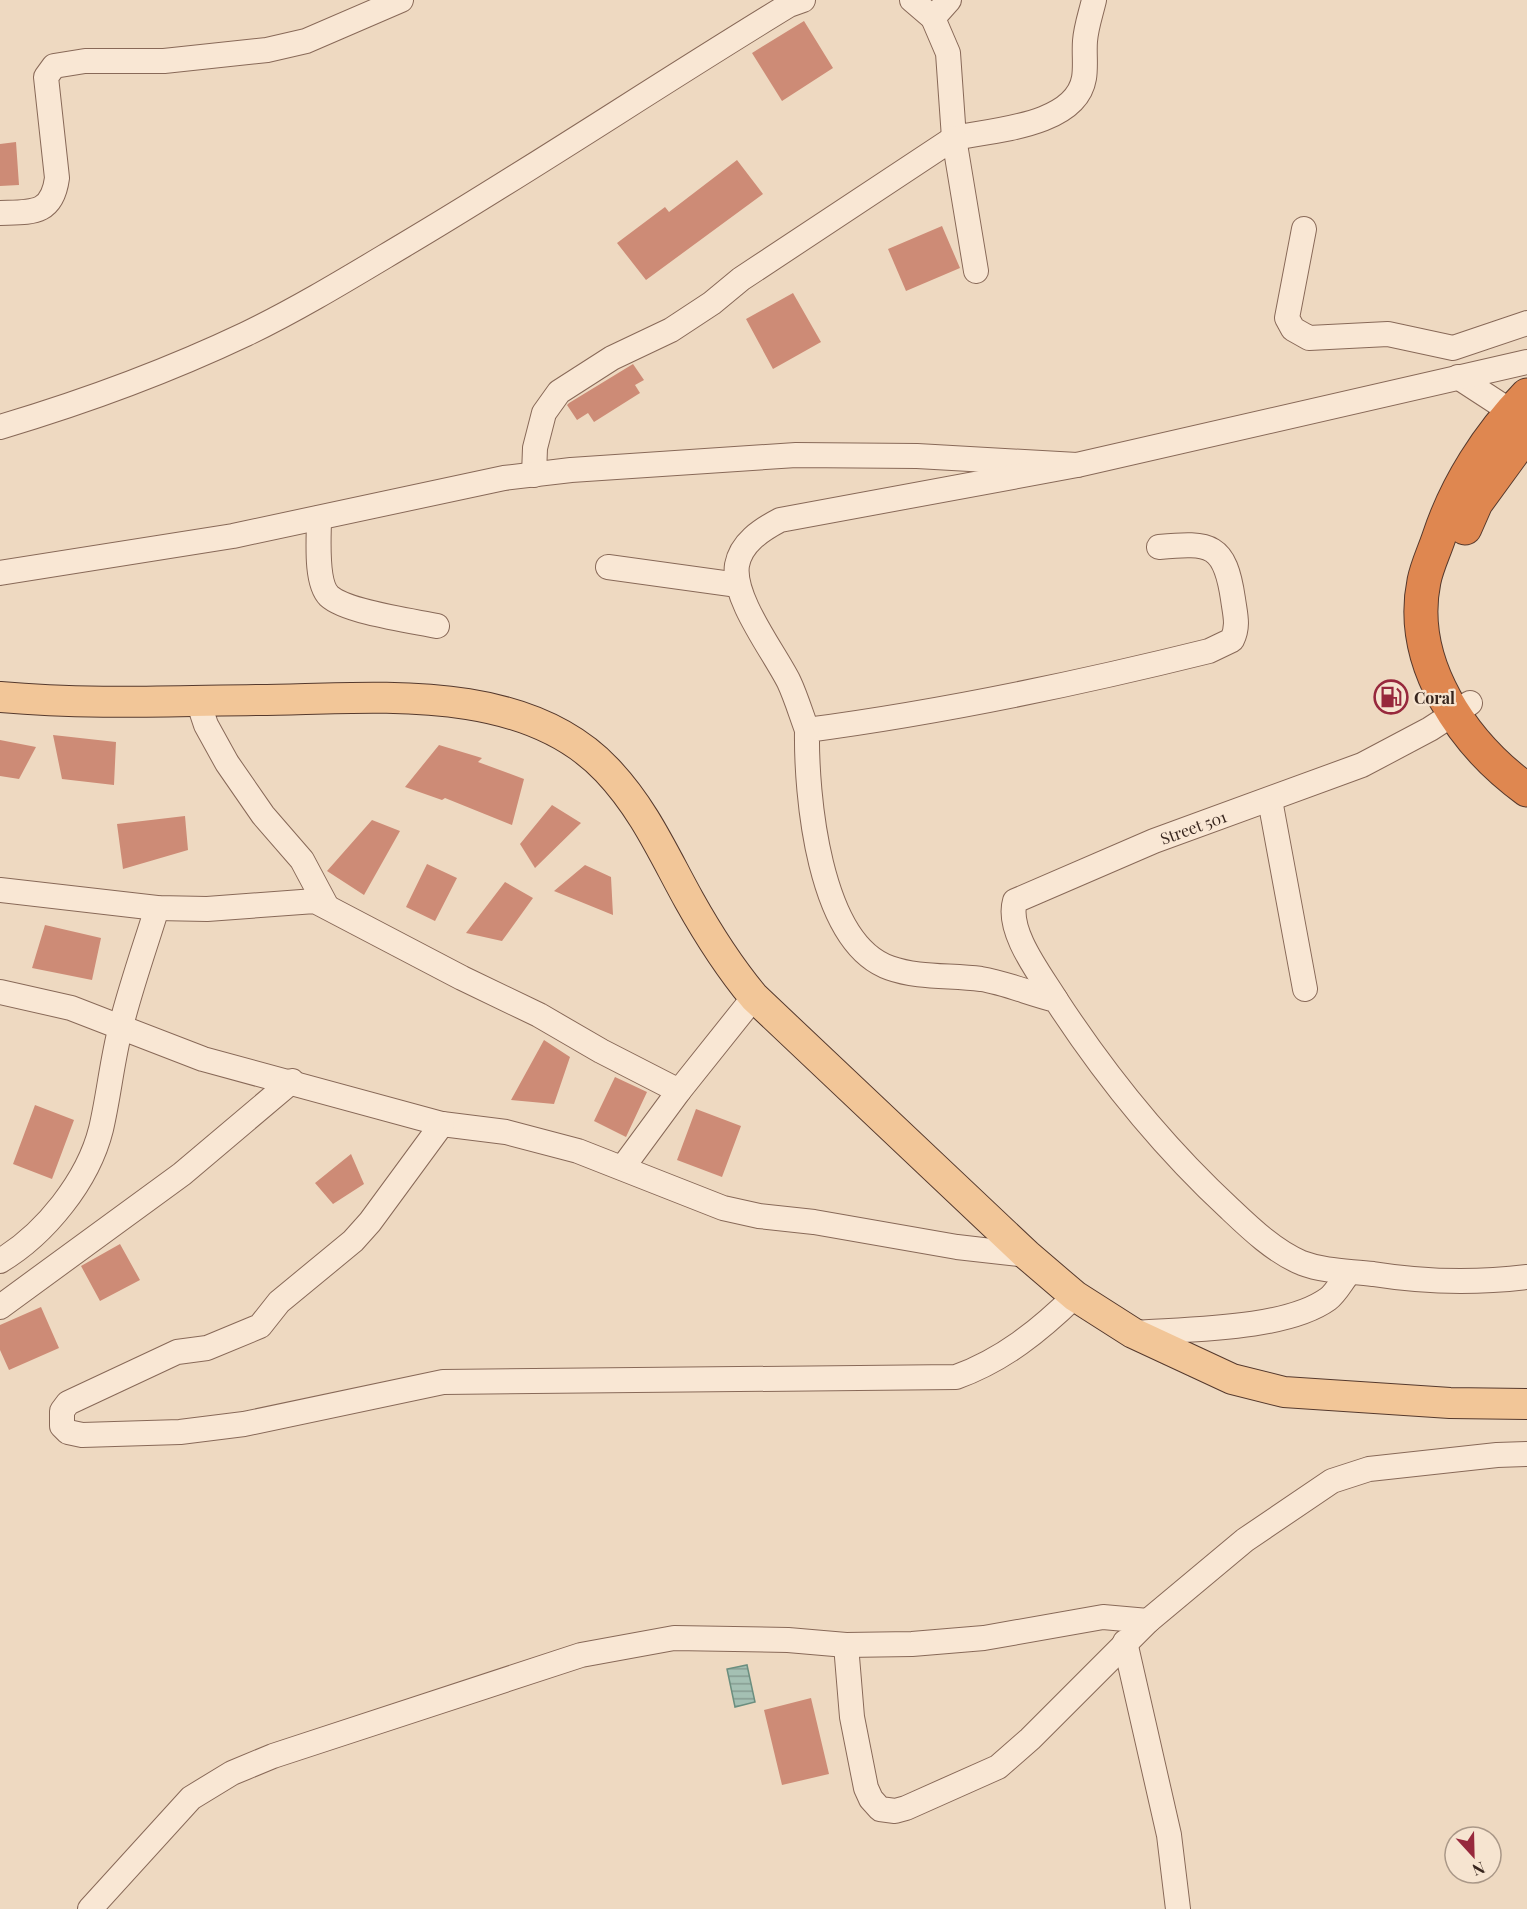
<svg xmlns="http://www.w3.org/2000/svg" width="1527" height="1909" viewBox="0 0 1527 1909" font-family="'Playfair Display',serif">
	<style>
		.water { fill: url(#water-rules); stroke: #6b8e7f; stroke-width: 1.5 }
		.building { fill: #cd8b76 }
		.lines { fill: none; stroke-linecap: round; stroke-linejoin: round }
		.minor-casing { stroke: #886958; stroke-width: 26 }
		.major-casing { stroke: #55392d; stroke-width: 32 }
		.highway-casing { stroke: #55392d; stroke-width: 35 }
		.minor { stroke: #f9e7d4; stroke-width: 24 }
		.major { stroke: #f2c698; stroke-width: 30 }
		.highway { stroke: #df8750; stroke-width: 33 }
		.labels { text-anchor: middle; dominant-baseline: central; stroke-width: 4.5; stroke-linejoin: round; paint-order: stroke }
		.poi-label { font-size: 16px; font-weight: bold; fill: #37251d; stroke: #f6e4d0; text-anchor: start }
		.street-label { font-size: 16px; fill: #37251d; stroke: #f6e4d0 }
	</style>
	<defs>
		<pattern id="water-rules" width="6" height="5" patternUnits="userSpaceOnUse" patternTransform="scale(1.5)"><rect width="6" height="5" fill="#a4c0b3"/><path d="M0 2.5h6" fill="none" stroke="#869c91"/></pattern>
	</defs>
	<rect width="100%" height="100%" fill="#eed9c1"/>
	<!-- water -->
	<path class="water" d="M747,1665L755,1702L735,1707L727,1669Z"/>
	<!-- building -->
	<path class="building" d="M804,21L833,68L782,101L752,53Z
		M16,142L19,185L0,186V144Z
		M737,160L763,194L646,280L617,243L665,207L669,212Z
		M942,226L960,268L906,291L888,249Z
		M793,293L821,342L773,369L746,319Z
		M633,364L644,380L635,385L640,393L594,422L588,413L577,420L567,405L569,403Z
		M53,735L116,742L114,785L62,779Z
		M0,740L36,747L19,779L0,776Z
		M439,745L482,758L478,762L524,779L512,825L445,798L442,800L405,787Z
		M552,805L581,823L535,868L520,844Z
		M185,816L188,850L123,869L117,824Z
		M372,820L400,831L364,895L327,871Z
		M427,864L457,878L435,921L406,907Z
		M585,865L611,877L613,915L554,891Z
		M505,882L533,898L502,941L466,933Z
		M45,925L101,938L92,980L32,968Z
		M544,1040L570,1057L554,1104L511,1100Z
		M615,1077L647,1092L626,1137L594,1121Z
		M35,1105L74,1120L52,1179L13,1164Z
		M696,1109L741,1126L722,1177L677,1160Z
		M351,1154L364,1184L333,1204L315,1183Z
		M120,1244L140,1280L100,1301L81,1266Z
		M41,1307L59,1348L9,1370L0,1350V1325Z
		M811,1698L829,1774L782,1785L764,1710Z"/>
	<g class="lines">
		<!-- minor casing -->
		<g class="minor-casing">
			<g id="minor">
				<path d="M912,0L933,18L948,53L954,138C993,130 1076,126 1084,78C1086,66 1084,53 1085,41C1086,27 1091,13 1094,0"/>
				<path d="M933,18L949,0"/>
				<path d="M0,213C32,212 52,215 57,178L46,77L54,66L85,61H164L267,50L306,41L401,0"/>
				<path d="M1304,229L1287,318L1293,329L1309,338L1388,334L1453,348L1527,323"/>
				<path d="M1458,377L1524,420"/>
				<path d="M0,427C84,402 166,372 246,334C300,308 352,276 404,245C534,168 659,84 789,5L803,0"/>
				<path d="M534,475L535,448L544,413L559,392L612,358L671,330L712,303L741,279L954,138L976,271"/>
				<path d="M319,518C319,538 315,582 329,596C346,612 413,621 437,626"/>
				<path d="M1159,547C1211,542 1225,544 1233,599C1235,614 1239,626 1232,640L1209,651C1076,684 943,712 807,730C806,793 818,943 890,968C918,978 951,975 981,979C1006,983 1031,994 1056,1000C1105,1075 1163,1147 1230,1209C1250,1228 1275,1252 1302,1263C1326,1272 1349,1271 1373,1274C1423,1282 1477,1283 1527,1277"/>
				<path d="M608,567L738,585"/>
				<path d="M0,573L233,536L504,478L571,470L796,455L917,456L1077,465"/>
				<path d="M198,701L206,725L227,763L263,815L302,860L326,905"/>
				<path d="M807,730C801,714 796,697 789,682C774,652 732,598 737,565C741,543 761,530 780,520L1077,465L1527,362"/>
				<path d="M1270,800L1305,989"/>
				<path d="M0,890L157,908L207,909L315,901L462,978L539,1015L601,1051L679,1091L754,997"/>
				<path d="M0,992L71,1008L203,1059L442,1124L506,1132L578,1151L723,1208L759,1216L814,1222L957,1247L1027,1255"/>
				<path id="s1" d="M1056,1000C1040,974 1006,931 1015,901L1154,841L1362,765L1430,729L1470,703"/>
				<path d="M442,1124L370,1222L353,1241L279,1302L260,1326L207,1348L177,1352L68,1403L62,1411V1426L68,1432L82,1435L180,1432L244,1424L443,1382L956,1377C1003,1360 1039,1331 1075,1296"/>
				<path d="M623,1167L679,1091"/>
				<path d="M0,1261C45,1234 88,1181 101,1129C109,1095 112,1060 121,1026C131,986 145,947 157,908"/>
				<path d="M0,1307L182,1174L292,1081"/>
				<path d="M1133,1333C1186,1329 1285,1330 1328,1299C1336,1293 1342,1281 1348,1274"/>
				<path d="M1125,1642L1169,1835L1178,1909"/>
				<path d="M846,1645L852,1717L866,1788L871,1799L880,1809L895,1811L906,1808L998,1767L1030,1739L1148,1621L1245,1540L1332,1481L1369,1469L1497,1455L1527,1454"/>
				<path d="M90,1909L191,1798L232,1773L273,1756L581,1655L674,1638L788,1640L846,1645L912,1644L984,1638L1103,1617L1148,1621"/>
			</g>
		</g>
		<!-- major casing -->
		<g class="major-casing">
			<path id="major" d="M0,697C86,705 172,701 258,700C370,699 522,680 607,770C644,809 663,853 689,900C708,934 729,967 754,997L1027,1255L1075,1296L1133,1333L1232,1379L1284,1392L1450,1403L1527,1404"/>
		</g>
		<!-- highway casing -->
		<g class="highway-casing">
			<path id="highway" d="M1527,395C1488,435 1456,485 1439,537C1434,552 1427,566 1424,581C1407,664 1464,744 1527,790
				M1465,528L1476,503L1527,433"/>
		</g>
		<!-- minor -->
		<use href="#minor" class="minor"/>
		<!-- major -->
		<use href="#major" class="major"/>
		<!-- highway -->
		<use href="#highway" class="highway"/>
	</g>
	<!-- icons -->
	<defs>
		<g id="fuel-ring" transform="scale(1.725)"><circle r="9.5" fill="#f6e4d0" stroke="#97283c" stroke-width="1.5"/><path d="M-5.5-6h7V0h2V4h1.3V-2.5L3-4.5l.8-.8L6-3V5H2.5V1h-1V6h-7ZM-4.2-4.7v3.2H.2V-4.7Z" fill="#97283c"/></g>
	</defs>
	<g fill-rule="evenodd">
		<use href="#fuel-ring" x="1391" y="697"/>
	</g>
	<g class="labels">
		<!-- poi labels -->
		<g class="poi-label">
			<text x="1414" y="697">Coral</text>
		</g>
		<!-- street labels -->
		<g class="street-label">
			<text stroke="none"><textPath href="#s1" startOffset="303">Street 501</textPath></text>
		</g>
	</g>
	<!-- north arrow -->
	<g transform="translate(1473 1855) rotate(158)"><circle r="28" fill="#f6e4d0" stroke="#aa9888" stroke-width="1.5"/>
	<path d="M0-4.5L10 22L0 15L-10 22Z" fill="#97283c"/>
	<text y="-9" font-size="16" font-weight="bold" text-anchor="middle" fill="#37251d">N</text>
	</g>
</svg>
